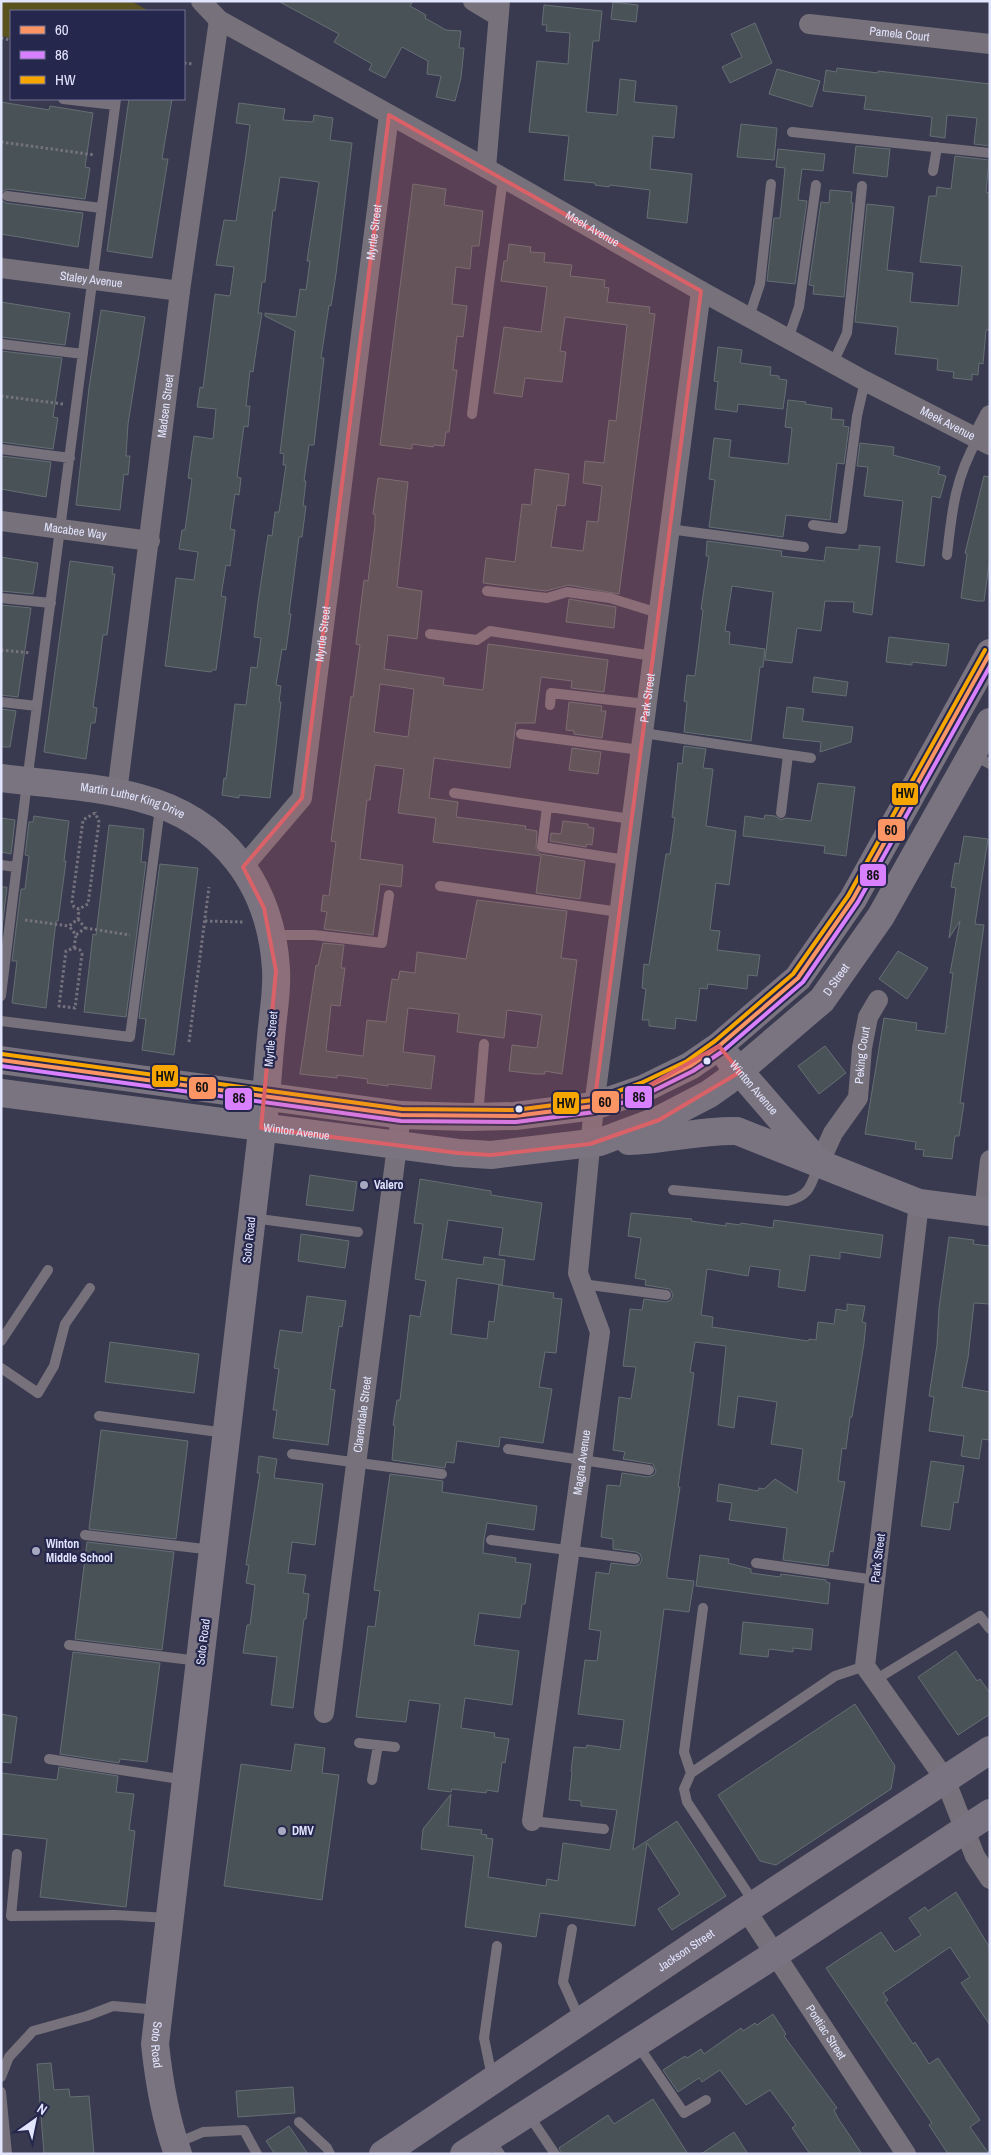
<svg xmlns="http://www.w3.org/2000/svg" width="991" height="2155" viewBox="0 0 991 2155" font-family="'Archivo Narrow',sans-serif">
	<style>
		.green { fill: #5a521f }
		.building { fill: #485257; stroke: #656f73; fill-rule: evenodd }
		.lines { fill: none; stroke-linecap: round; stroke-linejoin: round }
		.path { stroke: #75727d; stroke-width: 3; stroke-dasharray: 2.5 2.5; stroke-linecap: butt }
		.lane { stroke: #76717a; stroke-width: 10 }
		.street { stroke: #76717a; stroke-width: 20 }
		.secondary { stroke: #7a7480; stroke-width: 28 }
		.primary { stroke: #797281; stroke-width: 28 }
		.bus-1-casing { stroke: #26274d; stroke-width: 8 }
		.bus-2-casing { stroke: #26274d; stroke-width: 8 }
		.bus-3-casing { stroke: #26274d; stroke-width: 8 }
		.bus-1 { stroke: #fb9564; stroke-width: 4 }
		.bus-2 { stroke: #d880ff; stroke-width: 4 }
		.bus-3 { stroke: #f7a600; stroke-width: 4 }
		.marked { fill: #da6168; fill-opacity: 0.2; stroke: #da6168; stroke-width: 4; stroke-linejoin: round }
		.bus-dot { fill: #e2e5fe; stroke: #26274d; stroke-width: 2 }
		.poi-dot { fill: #a7a9c1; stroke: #26274d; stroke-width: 2 }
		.labels { text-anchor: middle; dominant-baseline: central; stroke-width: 4.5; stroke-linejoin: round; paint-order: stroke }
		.street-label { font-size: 12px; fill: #e2e5fe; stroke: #26274d }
		.poi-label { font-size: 12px; font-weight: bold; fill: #e2e5fe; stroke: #26274d; text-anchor: start }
		.line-badge { stroke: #26274d; stroke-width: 2 }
		.pale-badge-label { font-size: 14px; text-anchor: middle; font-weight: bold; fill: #111 }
	</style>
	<rect width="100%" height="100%" fill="#39394f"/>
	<!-- green -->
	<path class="green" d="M1,1H131L149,11H11V38L1,36Z"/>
	<!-- building -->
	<path class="building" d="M278,1H413L410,6L426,15L425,18L446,30L461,31L459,48H464L461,78L455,101L436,97L441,76L427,74L428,61L402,47L385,78L369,70L372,64L334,42L339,34Z
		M613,2L638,5L636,22L611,19Z
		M544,5L602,11L599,41H593L586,112L617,115L620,79L636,81L634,102L677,106L674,138L653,136L650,169L692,174L687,223L647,218L650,190L610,185L609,187L595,185V183L564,180L569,136L529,132L537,61L568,64L570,33L546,31L547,25H542Z
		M755,23L772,63L730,83L722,67L742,57L731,34Z
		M837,68L878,73V71L990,84V146L974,144L977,118L947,115L945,138L930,136L932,117L864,109L866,96L823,91L826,70L836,72Z
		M777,69L820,81L812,107L769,94Z
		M129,99H172L162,159H168L152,258L107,251Z
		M1,102L49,110L50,106L93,113L85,167L90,168L85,199L8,189L1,192Z
		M239,103L285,109L283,120L313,122L314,115L333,118L330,140L352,143L336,274L331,306L329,305L321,358H324L314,445H309L304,481H306L303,506H306L302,537H299L289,614H291L286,650L282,649L276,685L281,686L279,702H281L270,798L239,795V798L222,795L224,778L226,779L235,704L246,705L251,667L257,668L261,638L254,637L258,602L268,535L272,536L275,512H279L286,465H283L284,454L280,453L295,331L265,316V313L296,317L300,289L306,290L310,261H307L319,182L280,177L275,211L273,210L265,282H262L258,313H262L256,351L253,372L250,371L246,406H250L248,427L244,426L237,477L241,478L239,495L235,494L230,529L235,530L230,566L226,565L221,596L226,597L216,670H212L211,672L165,666L176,578L194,580L198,552L179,549L182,530H185L192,479L188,478L194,436L213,439L216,409L197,407L200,387L203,388L215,294L230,296L234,267L216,265L224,220L236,221L246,155L250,125L236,123Z
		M741,124L777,128L774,160L737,157Z
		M856,146L890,149L887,177L853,173Z
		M778,149L825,154L823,171L802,169L798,200L807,201L795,284L767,281L774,218H780L785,168L776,167Z
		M955,156L989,160L986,192L990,193V322L989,330H986L983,364L979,363L978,375L972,374V380L953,378L954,372L937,370L938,359L895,354L898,327L855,322L867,204L894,207L887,270L913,273L910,302L958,306L962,266L920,262L929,196H936L937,187L951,189Z
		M413,184L446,189L444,205L483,211L479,246H472L470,269L456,267L452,304L467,306L463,337L457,336L453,370H457L449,432H446L444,446L434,445L433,447L412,444V449L380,445Z
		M830,190L852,192L851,203H853L844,297L813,294L814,286L809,285L821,202L829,203Z
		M1,200L6,203L83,213L78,247L1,234Z
		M509,244L531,247L530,252L545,253L544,262L572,265L570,276L605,280L604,287L609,288L607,302L650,307L649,313L655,314L619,594L568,585L546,591L483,583L486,558L515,562L522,504L531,505L535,469L569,474L565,506L557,505L551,547L583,551L587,521L598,522L602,486L583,483L585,461L604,463L609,420L616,421L627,325L565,317L560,351L566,352L562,382L525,378L522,397L494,393L504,327L541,332L547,287L501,281L504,261H507Z
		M1,302L70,313L65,345L1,337Z
		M101,310L145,317L128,424L126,456H130L128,475L124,474L120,510L76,505L89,388Z
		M718,347L742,350L740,363L771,367L770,375L779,376V379L787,380L783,409L738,404L737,412L715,409L718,382L714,381Z
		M1,351L62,358L53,417L58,418L53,449L1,442Z
		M788,400L806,402L805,404L832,408L831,419L844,420L843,426L849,427L844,464L837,463L830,520L786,515L783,537L709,527L715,480L709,479L714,438L731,440L729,457L788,464L792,428L785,427Z
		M860,443L894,447L893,455L940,467L938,474L946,476L940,498L932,496L924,566L896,562L903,501L864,496L868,467L857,466Z
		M1,456L51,462L46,497L1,489Z
		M984,476L990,477V557L984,601H977L961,598L967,554L965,553Z
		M378,478L408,482L397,587L422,591L417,639L388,635L384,669L444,678L443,685L483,690L488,644L608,660L604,692L571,688L572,681L541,677L535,723H516L510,768L434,758L429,798L458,802L456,817L526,826L525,829L537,831L536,849L540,854L585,861L580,899L536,893L541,856L433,842L436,818L398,813L404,769L375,765L370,800H367L360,859L403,865L401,887L380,884L373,935L324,929L327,912L321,911L323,895L329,896L336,842L331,841L351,696L353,697L360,645L356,644L364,580L368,581L375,525V514H373ZM380,684L414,689L408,737L374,732Z
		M707,541L782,551L781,556L824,561L826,547L859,550V545L880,547L872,615L853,612L854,602L825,601L821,631L797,628L792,663L765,660L773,592L732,586L725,631L730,632L729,644L765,649L763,667H760L751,741L684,732L687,702L684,701L687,675L695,676L703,610L701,609L709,556H706Z
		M1,557L38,563L33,594L1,591Z
		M70,561L113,567L112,574H115L107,635H103L98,673L93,707L97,708L95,723H91L86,759L44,752Z
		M569,599L616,607L614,628L566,622Z
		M1,605L31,608L18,697L1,695Z
		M889,637L949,644L946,666L912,662V665L886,662Z
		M814,677L848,682L846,696L812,692Z
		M569,702L602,706L601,711H606L602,738L574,734V731L566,730Z
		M787,707L804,709L802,721L853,727L851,742L820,752L821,742L783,738Z
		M1,709L16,711L10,747H1Z
		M684,746L706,749L703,768L713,769L706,826L736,831L729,885L716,883L710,930L720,931L717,950L760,955L757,976L748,975L747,989L708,984L707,989L700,988L696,1021L676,1018L675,1029L649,1026V1020H642L646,989L642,988L644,964L649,965L666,854H670L675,818L672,817L675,792L678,763L682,764Z
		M572,748L601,752L598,774L569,770Z
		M818,783L855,787L846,856L824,853L825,846L743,836L745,816L764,819L765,815L775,816L781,820L786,818L811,821Z
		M34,816L69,821L64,861H66L58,921H56L46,1008L12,1003L17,961H12L21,889H25L29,856L25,855L29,822H33Z
		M1,818L15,820L11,854L1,852Z
		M563,821L588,824V827L594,828L592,845L587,844L586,847L550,841L551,833L561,834Z
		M109,825L144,829L141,862H146L126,1017L84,1012L93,934L96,935Z
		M964,836L988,839L975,924L984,925L960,1103H964L959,1136H955L952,1159L923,1156L924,1150L915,1149L916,1142L865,1134L884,1018L917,1023L916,1030L945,1034L946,1027H948L946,1026L953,973H950L960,921L949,938L956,888L951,887L955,863L959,864Z
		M160,864L198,868L174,1055L142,1050L146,1019L139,1018Z
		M1,887H7L1,937Z
		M477,900L567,911L561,958L577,960L562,1074L545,1071V1074H535L509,1071L512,1045L537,1048L542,1015L507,1010L504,1038L457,1032L459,1014L408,1008L403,1052L435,1056L431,1089L388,1084V1086L367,1083L368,1079L337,1075V1078L300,1074L316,965L318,966L323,943L344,945L341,968H345L340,1006L331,1005L326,1051L363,1056L367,1020L386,1022L392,979L398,980L400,971L415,973L417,952L466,959Z
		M898,951L928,968L907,999L879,979Z
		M825,1046L846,1073L819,1094L798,1066Z
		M310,1175L357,1182L353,1211L306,1205Z
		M420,1179L491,1191V1195L542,1203L534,1260L499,1255L503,1228L448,1220L442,1259L483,1265L484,1257L505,1260L502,1285L457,1278L451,1334L487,1339L489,1321L494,1322L499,1285L554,1293L553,1298L562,1299L556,1353L545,1352L539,1387L552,1389L543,1443L500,1437L499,1447L457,1441L454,1463L446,1462L445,1468L392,1460L395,1426L393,1425L397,1400H400L410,1315L420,1317L426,1281L415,1279L423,1224L414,1223Z
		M631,1213L692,1219L691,1221L726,1226V1223L740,1225L741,1223L773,1228L774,1220L883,1235L880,1258L840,1252V1259L810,1255L805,1291L778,1287L780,1270L750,1266L748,1276L707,1269L701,1315L713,1317L712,1327L808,1341L809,1339L816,1340L818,1322L834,1324L836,1309L847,1311V1304L865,1306L862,1322L866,1323L864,1343L852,1417H850L846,1449L842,1448L838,1481L845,1482L833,1552L830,1551L828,1566L783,1560L787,1528L729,1520L732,1503L717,1501L719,1484L758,1491L759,1488L764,1489L775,1479L797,1493L803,1449L771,1444L777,1402L738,1396L734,1428L718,1425L726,1346L695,1342L690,1372L694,1373L678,1487H680L667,1574V1578L694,1581L689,1612L664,1609L633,1850L677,1821L726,1896L672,1930L658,1909L680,1894L647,1843L635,1926L540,1913L536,1937L465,1927L474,1856L421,1849L423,1829L451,1794L448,1826L482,1830L481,1834L487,1835L486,1838L493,1839L488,1877L546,1886L547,1879L558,1881L563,1843L610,1850L617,1810L581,1806V1801L569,1800L572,1772L571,1771L574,1747L586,1748L587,1745L620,1750L624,1720L578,1714L585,1660L597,1661L601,1631L589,1629L596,1572L609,1574L611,1563L635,1566L640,1564L642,1559L640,1554L636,1552L613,1549V1539L601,1537L607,1485L620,1486L622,1473L648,1477L654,1475L656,1471L653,1464L623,1459L625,1452L613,1450L619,1397L631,1399L636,1367L623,1366L630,1309L642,1310L644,1299L666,1302L671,1300L673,1295L670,1289L645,1285L646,1280L635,1278L641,1238L628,1236Z
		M301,1234L349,1241L345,1268L298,1261Z
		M949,1237L974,1240L973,1244L990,1246V1304L974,1303L968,1358L962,1387L990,1392V1440L982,1439L979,1459L961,1456L964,1436L929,1431L934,1397L929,1396L937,1345L939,1308Z
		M307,1296L346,1301L342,1327L339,1326L330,1389L335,1390L328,1445L273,1438L277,1410H273L279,1369L274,1368L280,1330L302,1333Z
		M110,1342L199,1354L194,1393L105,1382Z
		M101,1430L188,1441L176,1539L89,1529Z
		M259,1456L277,1459L274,1478L323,1484L315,1545L292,1542L288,1573L306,1575L303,1593L309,1594L306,1619H304L293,1708L271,1705L277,1657L243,1653L247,1625H250L255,1585L246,1583L249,1565H246L260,1473H257Z
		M931,1461L964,1466L958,1503L954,1502L950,1530L921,1526Z
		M390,1474L443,1481L442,1492L537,1506L534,1530L487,1523L484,1539L483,1553L516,1558L515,1562L531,1564L525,1604H522L520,1618L479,1613L474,1645L519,1651L512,1705L465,1698L461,1728L495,1733L494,1737L509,1739L505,1763L502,1762L498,1792L487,1790L486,1793L452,1789L451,1792L428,1789L440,1704L409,1700L406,1722L356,1717L368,1626L375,1627L380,1591L374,1590Z
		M87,1542L174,1552L162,1650L75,1639Z
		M700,1555L729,1559L728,1563L751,1569V1573L780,1577L781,1574L826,1580V1582L830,1583L828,1604L696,1586Z
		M743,1622L813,1629L811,1650L793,1648V1652L769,1649L768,1657L740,1654Z
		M956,1651L977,1681L980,1679L990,1693V1714L958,1735L918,1677Z
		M73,1652L160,1663L147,1762L120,1759L119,1763L60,1754Z
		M855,1704L895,1766L891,1789L776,1865L760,1861L718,1795Z
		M1,1714L17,1717L11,1763L1,1762Z
		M295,1744L325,1748L322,1773L339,1775L322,1900L224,1886L241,1764L291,1771Z
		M59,1767L118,1776L116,1792L134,1794L129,1830L135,1831L126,1907L40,1897L47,1839L1,1834V1773L57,1780Z
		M956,1892L990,1948V2025L961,1983L970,1977L950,1947L883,1993L888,2000L885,2002L913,2044L915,2042L929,2064L938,2058L980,2120L970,2127L989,2154H948L929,2125L932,2123L826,1968L881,1932L895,1952L921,1935L909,1918L925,1907L928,1911Z
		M773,2014L786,2034L784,2036L837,2108L834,2110L838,2118L862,2154H810L792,2128L796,2125L770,2090L746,2105L720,2070L702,2082L699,2078L678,2092L663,2070L685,2056L687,2058L701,2049L704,2054L741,2028L743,2031L755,2023L757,2025Z
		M51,2063L54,2090L69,2089L70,2097L89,2096L94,2154H44L37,2064Z
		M293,2087L295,2113L238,2117L236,2091Z
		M653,2099L688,2154H562L559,2148L608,2115L614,2124Z
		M289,2126L308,2154H275L266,2141Z
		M734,2132L748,2154H701Z"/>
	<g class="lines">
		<!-- path -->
		<path class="path" d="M1,38L11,40
			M184,63L193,64
			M1,142L95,155
			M1,396L63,404
			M1,650L31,653
			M95,813L83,820L72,902L74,907L79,909L88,904L99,822L95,812
			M78,919L85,928L76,935L69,926L78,919L79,909
			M25,920L69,926
			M205,921L244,922
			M85,928L130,935
			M74,948L80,950L82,954L75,1008L59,1006L66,951Z
			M74,948L76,935
			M189,1042L209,887"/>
		<!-- lane -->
		<path class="lane" d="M63,99L115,105
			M792,132L990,153
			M933,171L937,147
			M7,196L101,208
			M749,317L760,284L771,184
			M788,339L799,307L816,185
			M1,344L83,354
			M833,363L847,333L862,186
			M472,414L503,178
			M1,449L70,458
			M813,525L842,529L857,416L865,381
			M669,529L804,547
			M947,555C952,510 955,478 978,438
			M487,591L547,598L567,592L610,598L658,613
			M1,598L51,603
			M430,634L477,640L490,631L653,656
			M1,702L37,706
			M550,705L551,693L646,704
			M643,733L811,758
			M521,734L640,750
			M973,755L990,764
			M454,793L631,819
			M547,807L542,847L626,860
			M781,813L788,755
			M1,865L16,867
			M440,886L619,912
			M273,935H314L382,943L389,895
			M1,996L27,782L116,99
			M1,1021L130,1037L160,808
			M478,1116L484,1044
			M673,1190L787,1201C810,1196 811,1185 818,1166
			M252,1218L358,1232
			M582,1284L666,1295
			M1,1341L48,1270
			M1,1368L38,1393L54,1366L65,1324L90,1288
			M99,1416L226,1433
			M508,1449L649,1470
			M292,1454L442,1474
			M85,1535L213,1550
			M491,1540L635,1559
			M756,1563L875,1580
			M69,1645L199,1661
			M875,1680L980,1616L990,1629
			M359,1743L395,1747
			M49,1759L186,1780
			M691,1773L684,1752L703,1608
			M372,1780L378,1745
			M532,1821L604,1829
			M17,1854L11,1916L115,1915L169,1918
			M755,1904L687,1802L684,1789L691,1773L835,1676L865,1666
			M572,1929L563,1982L580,2020
			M637,2044L684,2113L706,2100
			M1,2077L9,2057L33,2031L87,2016L113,2006L159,2010
			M492,2077L484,2038L497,1946
			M1,2092L7,2154
			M528,2114L555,2154
			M299,2122L327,2148L330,2154
			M489,2139L500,2154
			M175,2144L203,2132L244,2130L257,2154"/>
		<!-- street -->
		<g class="street">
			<path id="s1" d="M201,1L219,20L486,168L701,291L865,381L990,445"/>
			<path d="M473,1L498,16"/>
			<path id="s2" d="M809,24L990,44"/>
			<path d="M486,168L500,1"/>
			<path id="s3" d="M1,268L180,291"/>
			<path d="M978,438L990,415"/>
			<path id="s4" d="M1,521L150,541"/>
			<path id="s5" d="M117,793L180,291L219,20"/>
			<path id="s6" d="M243,867L302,798L389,115"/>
			<path id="s7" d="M819,1164L833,1133L858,1098L862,1048L868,1017L878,1000"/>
			<path d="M919,1203L865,1666L945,1779L975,1856L990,1879"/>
			<path d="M984,1211L990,1160"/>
			<path id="s8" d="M324,1713L401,1115"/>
			<path id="s9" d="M532,1821L600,1332L578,1273L594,1106L701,291"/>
			<path id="s10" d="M746,1910L906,2154"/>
		</g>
		<!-- secondary -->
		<g class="secondary">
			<path id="s11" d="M1,778C47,784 96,786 140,798C223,820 271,885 276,969C277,985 275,1002 273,1018C270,1045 268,1071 266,1097L155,2044C159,2082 165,2118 178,2154"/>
			<path id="s12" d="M729,1059L817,1161"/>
			<path d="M1,1060L401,1115L469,1117L515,1116L594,1106L643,1089L690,1066L719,1046L798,978L853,899L990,653"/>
			<path id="s13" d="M1,1093L458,1153L491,1155L600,1142L659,1120L709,1094L726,1082L822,1000L881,916L990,722"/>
			<path d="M629,1141C666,1140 700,1130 737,1131L919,1203L990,1212"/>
		</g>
		<!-- primary -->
		<g class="primary">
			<path id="s14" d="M383,2154L746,1910L990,1750"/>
			<path d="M464,2154L774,1955L990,1813"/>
		</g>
		<!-- bus-1 casing -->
		<g class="bus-1-casing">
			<path id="bus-1" d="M1,1060L401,1115L515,1116L594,1106L643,1089L690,1066L719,1046L798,978L853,899L990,653"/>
		</g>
		<!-- bus-2 casing -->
		<g class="bus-2-casing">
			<path id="bus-2" d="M1,1066L401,1121L516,1122L595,1112L645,1095L693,1071L723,1051L803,982L858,902L990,666"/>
		</g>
		<!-- bus-3 casing -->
		<g class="bus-3-casing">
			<path id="bus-3" d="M2,1054L402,1109L515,1110L593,1100L641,1083L687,1061L715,1041L793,974L848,896L985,650"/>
		</g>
		<!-- bus-1 -->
		<use href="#bus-1" class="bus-1"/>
		<!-- bus-2 -->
		<use href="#bus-2" class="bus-2"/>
		<!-- bus-3 -->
		<use href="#bus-3" class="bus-3"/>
	</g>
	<!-- marked area -->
	<path class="marked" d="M389,115L701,291L594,1106L643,1089L719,1046L740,1072L659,1120L590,1144L491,1155L458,1153L261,1128L276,971L264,908L243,867L302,798Z"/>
	<!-- markers -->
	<g class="bus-dot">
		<circle cx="707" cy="1061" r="4.5"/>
		<circle cx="519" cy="1109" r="4.5"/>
	</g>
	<g class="poi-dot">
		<circle cx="364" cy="1185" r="5"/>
		<circle cx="36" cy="1551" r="5"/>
		<circle cx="282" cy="1831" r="5"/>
	</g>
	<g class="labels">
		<!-- street labels -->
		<g class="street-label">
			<text stroke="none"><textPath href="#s2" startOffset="91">Pamela Court</textPath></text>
			<text stroke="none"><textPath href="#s1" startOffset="454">Meek Avenue</textPath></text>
			<text stroke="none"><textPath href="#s6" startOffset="661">Myrtle Street</textPath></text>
			<text stroke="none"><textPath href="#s3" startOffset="91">Staley Avenue</textPath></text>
			<text stroke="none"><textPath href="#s5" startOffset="390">Madsen Street</textPath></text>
			<text stroke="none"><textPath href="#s1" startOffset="859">Meek Avenue</textPath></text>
			<text stroke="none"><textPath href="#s4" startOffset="75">Macabee Way</textPath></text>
			<text stroke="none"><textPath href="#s6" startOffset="256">Myrtle Street</textPath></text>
			<text stroke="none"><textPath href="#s9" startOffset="1136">Park Street</textPath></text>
			<text stroke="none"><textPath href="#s11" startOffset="134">Martin Luther King Drive</textPath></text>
			<text stroke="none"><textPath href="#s13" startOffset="895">D Street</textPath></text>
			<text transform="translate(271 1039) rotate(-85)">Myrtle Street</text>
			<text stroke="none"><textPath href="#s7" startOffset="120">Peking Court</textPath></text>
			<text stroke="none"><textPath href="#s12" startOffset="38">Winton Avenue</textPath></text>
			<text stroke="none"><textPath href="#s13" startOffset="298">Winton Avenue</textPath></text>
			<text transform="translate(249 1240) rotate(-84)">Soto Road</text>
			<text stroke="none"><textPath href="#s8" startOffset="301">Clarendale Street</textPath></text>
			<text stroke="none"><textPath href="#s9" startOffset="362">Magna Avenue</textPath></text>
			<text transform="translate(878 1558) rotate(-83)">Park Street</text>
			<text transform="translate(203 1642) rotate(-83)">Soto Road</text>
			<text stroke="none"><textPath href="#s14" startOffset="365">Jackson Street</textPath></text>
			<text stroke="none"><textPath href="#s10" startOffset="146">Pontiac Street</textPath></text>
			<text stroke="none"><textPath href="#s11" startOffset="1458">Soto Road</textPath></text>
		</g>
		<!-- poi labels -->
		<g class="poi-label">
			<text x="374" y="1185">Valero</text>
			<text x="46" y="1544">Winton<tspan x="46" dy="14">Middle School</tspan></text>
			<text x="292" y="1831">DMV</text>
		</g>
	</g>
	<g class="line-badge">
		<rect x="891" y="782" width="28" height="24" rx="5" fill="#f7a600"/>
		<rect x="877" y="818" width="29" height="24" rx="5" fill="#fb9564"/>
		<rect x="859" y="863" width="28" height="24" rx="5" fill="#d880ff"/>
		<rect x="151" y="1064" width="28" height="24" rx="5" fill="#f7a600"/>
		<rect x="188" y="1076" width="29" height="24" rx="5" fill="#fb9564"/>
		<rect x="624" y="1085" width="29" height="24" rx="5" fill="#d880ff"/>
		<rect x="224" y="1087" width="29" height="24" rx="5" fill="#d880ff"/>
		<rect x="591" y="1090" width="29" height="24" rx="5" fill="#fb9564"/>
		<rect x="552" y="1091" width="28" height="24" rx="5" fill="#f7a600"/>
	</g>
	<g class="pale-badge-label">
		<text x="905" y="798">HW</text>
		<text x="891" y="835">60</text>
		<text x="873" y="880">86</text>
		<text x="165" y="1081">HW</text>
		<text x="202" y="1092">60</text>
		<text x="639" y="1102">86</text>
		<text x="239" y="1103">86</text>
		<text x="605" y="1107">60</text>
		<text x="566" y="1108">HW</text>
	</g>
	<!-- border -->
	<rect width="991" height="2155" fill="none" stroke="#e2e5fe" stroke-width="5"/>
	<!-- legend -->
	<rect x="10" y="10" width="175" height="90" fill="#26274d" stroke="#717394"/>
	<rect x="20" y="26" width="25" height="8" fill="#fb9564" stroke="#717394"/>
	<text x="55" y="35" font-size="15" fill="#e2e5fe">60</text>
	<rect x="20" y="51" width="25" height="8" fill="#d880ff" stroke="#717394"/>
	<text x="55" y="60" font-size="15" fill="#e2e5fe">86</text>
	<rect x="20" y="76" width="25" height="8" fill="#f7a600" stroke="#717394"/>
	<text x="55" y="85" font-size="15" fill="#e2e5fe">HW</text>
	<!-- north arrow -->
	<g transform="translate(35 2120) rotate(33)" stroke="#26274d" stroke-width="4" paint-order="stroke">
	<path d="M0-4L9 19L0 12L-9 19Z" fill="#e2e5fe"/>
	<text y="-8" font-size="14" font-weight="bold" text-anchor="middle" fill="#e2e5fe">N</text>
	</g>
</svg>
